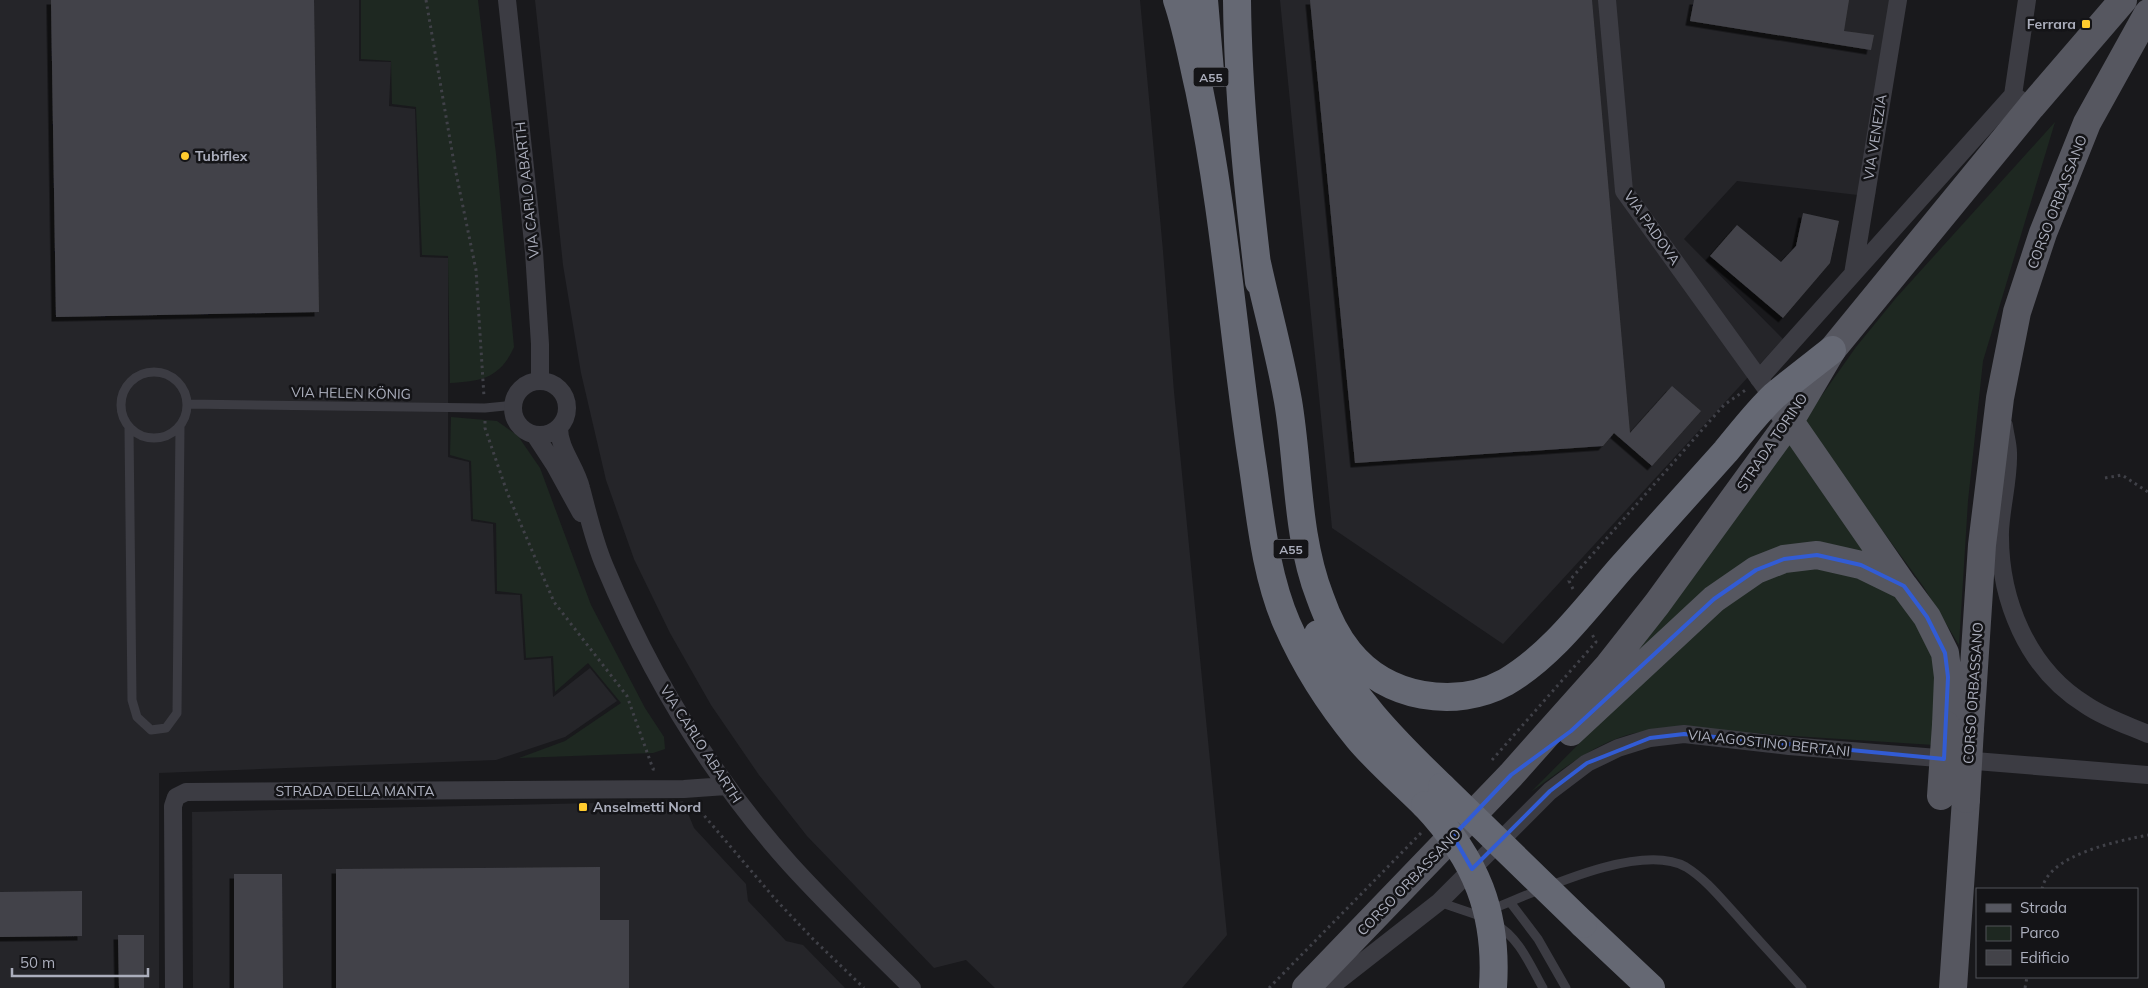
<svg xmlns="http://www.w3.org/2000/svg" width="2148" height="988" viewBox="0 0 2148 988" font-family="Mulish,sans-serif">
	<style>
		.built { fill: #252529 }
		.green { fill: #1e2821 }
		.building { fill: #434349; filter: url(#shadow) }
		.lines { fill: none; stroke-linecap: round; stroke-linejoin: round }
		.path { stroke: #404148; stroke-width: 3; stroke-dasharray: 2.5 4; stroke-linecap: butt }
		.service { stroke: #3c3c43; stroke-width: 9 }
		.minor { stroke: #3c3c43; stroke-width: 18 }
		.primary { stroke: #565760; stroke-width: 28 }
		.motorway { stroke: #656873; stroke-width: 28 }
		.primary-bridge { stroke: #565760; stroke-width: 28 }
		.motorway-bridge { stroke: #656873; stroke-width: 28 }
		.marked { fill: none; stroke: #325cd4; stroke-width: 4; stroke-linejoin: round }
		.poi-dot { fill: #ffcb2e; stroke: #141417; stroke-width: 2 }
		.labels { text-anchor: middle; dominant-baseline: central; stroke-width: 5; stroke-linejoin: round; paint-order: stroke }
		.shield { fill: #141417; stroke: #7e808a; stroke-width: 1 }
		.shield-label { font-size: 12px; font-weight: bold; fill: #abaebc }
		.poi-label { font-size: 14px; font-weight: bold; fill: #abaebc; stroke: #141417; text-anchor: start }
		.street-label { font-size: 14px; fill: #abaebc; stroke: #141417 }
	</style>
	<defs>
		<filter id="shadow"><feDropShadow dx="-4.5" dy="4.5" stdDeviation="0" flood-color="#0009"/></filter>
	</defs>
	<rect width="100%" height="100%" fill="#19191c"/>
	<!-- built -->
	<path class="built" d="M0,0H359V61L391,62L389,106L415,109L420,257L448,258V457L469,462L471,521L493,524L495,594L520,595L524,660L551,658L553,697L590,668L617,701L565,737L496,760L159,773V988H0Z
		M535,0H1140L1163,251L1174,392L1227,935L1182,988H995L966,960L934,968L807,836L759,775L711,705L670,633L634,559L606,480L581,373L563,265Z
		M1280,0H1895L1875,197L1737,181L1684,239L1783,339L1503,644L1332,528Z
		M683,801L694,828L746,884L748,901L786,941L803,945L845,988H193L192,812Z"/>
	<!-- green -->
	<path class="green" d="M361,0H478L496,154L514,347C500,378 482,381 450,383L448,256L422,255L416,107L392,104L391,61L361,59Z
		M2055,122L1983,361L1968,501L1959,645L1923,586L1803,422L1856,347L1896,298Z
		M451,417L497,421L518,436L540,468L591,605L645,708L664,737L665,749L653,753L519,758L565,741L621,703L588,663L555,692L553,656L526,658L522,594L497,591L496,523L473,519L471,461L450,455Z
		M1790,438L1870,554L1824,545L1636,653Z
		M1835,567L1890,591L1924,630L1939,679L1934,745L1686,729C1669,730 1652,730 1635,733C1596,742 1563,769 1531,792L1678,644L1721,606L1778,572Z"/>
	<!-- building -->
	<path class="building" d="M51,0H314L319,312L56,317Z
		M1310,0H1592L1630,433L1672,386L1701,411L1652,466L1614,433L1603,446L1355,463Z
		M1694,0H1849L1844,31L1874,35L1871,50L1690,21Z
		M1803,213L1839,221L1830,263L1783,318L1710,256L1737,225L1781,262L1796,246Z
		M600,867V920H629V988H336V869Z
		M234,874H282L283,988H234Z
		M82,891V936L0,937V892Z
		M118,935H144V988H119Z"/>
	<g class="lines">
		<!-- path -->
		<path class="path" d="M426,0L454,163L476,270L484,397
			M485,421V428L507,492L554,602L627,696L653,769L658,770
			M2105,478L2122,475L2148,492
			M1573,589L1569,581L1724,405L1747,389
			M1492,760L1596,642L1592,634
			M696,806L776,900L813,939L864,988
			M2042,889C2049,854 2119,841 2148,835
			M1269,988L1421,833
			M2025,988L2027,977"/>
		<!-- service -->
		<path class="service" d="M121 405a33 33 0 1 1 66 0a33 33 0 1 1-66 0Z
			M187,404L485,408L514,405
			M129,428L132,700L137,717L151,730L166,728L177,713L180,426
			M1439,902L1483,917
			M1510,902L1538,939L1566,988
			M1490,910C1536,892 1640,841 1686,867C1707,880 1722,900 1738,917C1759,941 1781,964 1802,988
			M1495,924C1519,937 1530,965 1543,988"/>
		<!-- minor -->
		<path class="minor" d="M507,0L534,252L540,344V381
			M1607,0L1624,191L1773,398
			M2013,95L2027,0
			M1853,274L1898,0
			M1759,379L2013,95L2031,107
			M513 408a27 27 0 1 1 54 0a27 27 0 1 1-54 0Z
			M2004,426C2005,435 2008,444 2008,453C2009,479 2001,506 2000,532C1999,599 2027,669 2086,705C2105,718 2127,725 2148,734
			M559,428C559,449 576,467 581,488C588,514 594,542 605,567C650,675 712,777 790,864C829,907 871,947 912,988
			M535,435L554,464L581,513
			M174,988L173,806L176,797L186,792L684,789L726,786
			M1329,988L1439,902L1550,791L1587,763L1618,748L1650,738L1684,734L1789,746L2148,775"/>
		<!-- primary -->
		<path class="primary" d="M1780,407L1903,585
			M1970,728L1982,545L2000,398L2017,312L2043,233L2087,123L2148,13
			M1571,732L1714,599L1756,570L1784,559L1817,555L1861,565L1904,586L1927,617L1945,653L1948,677L1946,725
			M1306,988L1511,775L1609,665L1657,604L1790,421L1832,350L2031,107L2123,0
			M1953,988L1966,799"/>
		<!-- motorway -->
		<path class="motorway" d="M1177,0C1187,29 1192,59 1199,89C1224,209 1233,332 1251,454C1260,511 1264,571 1287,624C1305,665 1329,703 1358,738C1378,762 1403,783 1425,805
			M1204,0L1210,71
			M1237,0C1238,94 1248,189 1259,282
			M1257,263C1267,309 1280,355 1288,401C1299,466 1296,535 1320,597C1327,617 1336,636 1349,652C1386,698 1455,710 1506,682C1552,655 1587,607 1621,568C1656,529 1691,490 1726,451C1741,433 1757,412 1774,396C1793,380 1813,365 1832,350
			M1318,634C1348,694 1394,741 1442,787
			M1583,924L1651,988"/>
		<!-- primary-bridge -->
		<path class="primary-bridge" d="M1941,796L1946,725
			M1966,799L1970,728"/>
		<!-- motorway-bridge -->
		<path class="motorway-bridge" d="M1442,787L1583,924
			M1425,805C1476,859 1498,913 1493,987"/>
	</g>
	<!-- marked area -->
	<path class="marked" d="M1817,555L1861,565L1904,586L1927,617L1945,653L1948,677L1944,759L1684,734L1650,738L1587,763L1550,791L1472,869L1453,836L1511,775L1571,731L1714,599L1756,570L1784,559Z"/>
	<!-- markers -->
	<g class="poi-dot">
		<rect x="2081" y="19" width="10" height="10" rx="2.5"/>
		<circle cx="185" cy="156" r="5"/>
		<rect x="578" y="802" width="10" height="10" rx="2.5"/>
	</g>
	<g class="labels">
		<!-- shield labels -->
		<g class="shield">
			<rect x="1193.5" y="67.5" width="35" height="19" rx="4"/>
			<rect x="1273.5" y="539.5" width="35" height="19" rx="4"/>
		</g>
		<g class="shield-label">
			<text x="1211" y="77">A55</text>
			<text x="1291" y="549">A55</text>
		</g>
		<!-- poi labels -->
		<g class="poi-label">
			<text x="2076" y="24" text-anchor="end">Ferrara</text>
			<text x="195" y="156">Tubiflex</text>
			<text x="593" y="807">Anselmetti Nord</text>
		</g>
		<!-- street labels -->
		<g class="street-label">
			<text transform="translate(1875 137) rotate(-81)">VIA VENEZIA</text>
			<text transform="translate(527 190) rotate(-96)">VIA CARLO ABARTH</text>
			<text transform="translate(2057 202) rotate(-69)">CORSO ORBASSANO</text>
			<text transform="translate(1652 228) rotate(55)">VIA PADOVA</text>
			<text transform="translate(351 393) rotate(1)">VIA HELEN KÖNIG</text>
			<text transform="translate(1772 442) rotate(-56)">STRADA TORINO</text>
			<text transform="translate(1973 693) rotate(-86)">CORSO ORBASSANO</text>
			<text transform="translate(1769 743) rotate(6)">VIA AGOSTINO BERTANI</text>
			<text transform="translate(701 744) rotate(57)">VIA CARLO ABARTH</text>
			<text x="355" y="791">STRADA DELLA MANTA</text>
			<text transform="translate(1409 882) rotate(-46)">CORSO ORBASSANO</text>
		</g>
	</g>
	<!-- legend -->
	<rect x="1976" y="888" width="162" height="90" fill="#141417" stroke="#505259"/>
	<rect x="1986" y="904" width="25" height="8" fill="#565760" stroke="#505259"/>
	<text x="2020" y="913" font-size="15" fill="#abaebc">Strada</text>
	<rect x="1986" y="926" width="25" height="15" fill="#1e2821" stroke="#505259"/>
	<text x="2020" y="938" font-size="15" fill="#abaebc">Parco</text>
	<rect x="1986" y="950" width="25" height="15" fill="#434349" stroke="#505259"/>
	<text x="2020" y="963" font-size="15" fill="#abaebc">Edificio</text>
	<!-- scale -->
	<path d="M12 968v8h136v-8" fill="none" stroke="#abaebc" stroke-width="2.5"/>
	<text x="20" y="968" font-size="15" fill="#abaebc" stroke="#141417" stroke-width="4" paint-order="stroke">50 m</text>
</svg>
